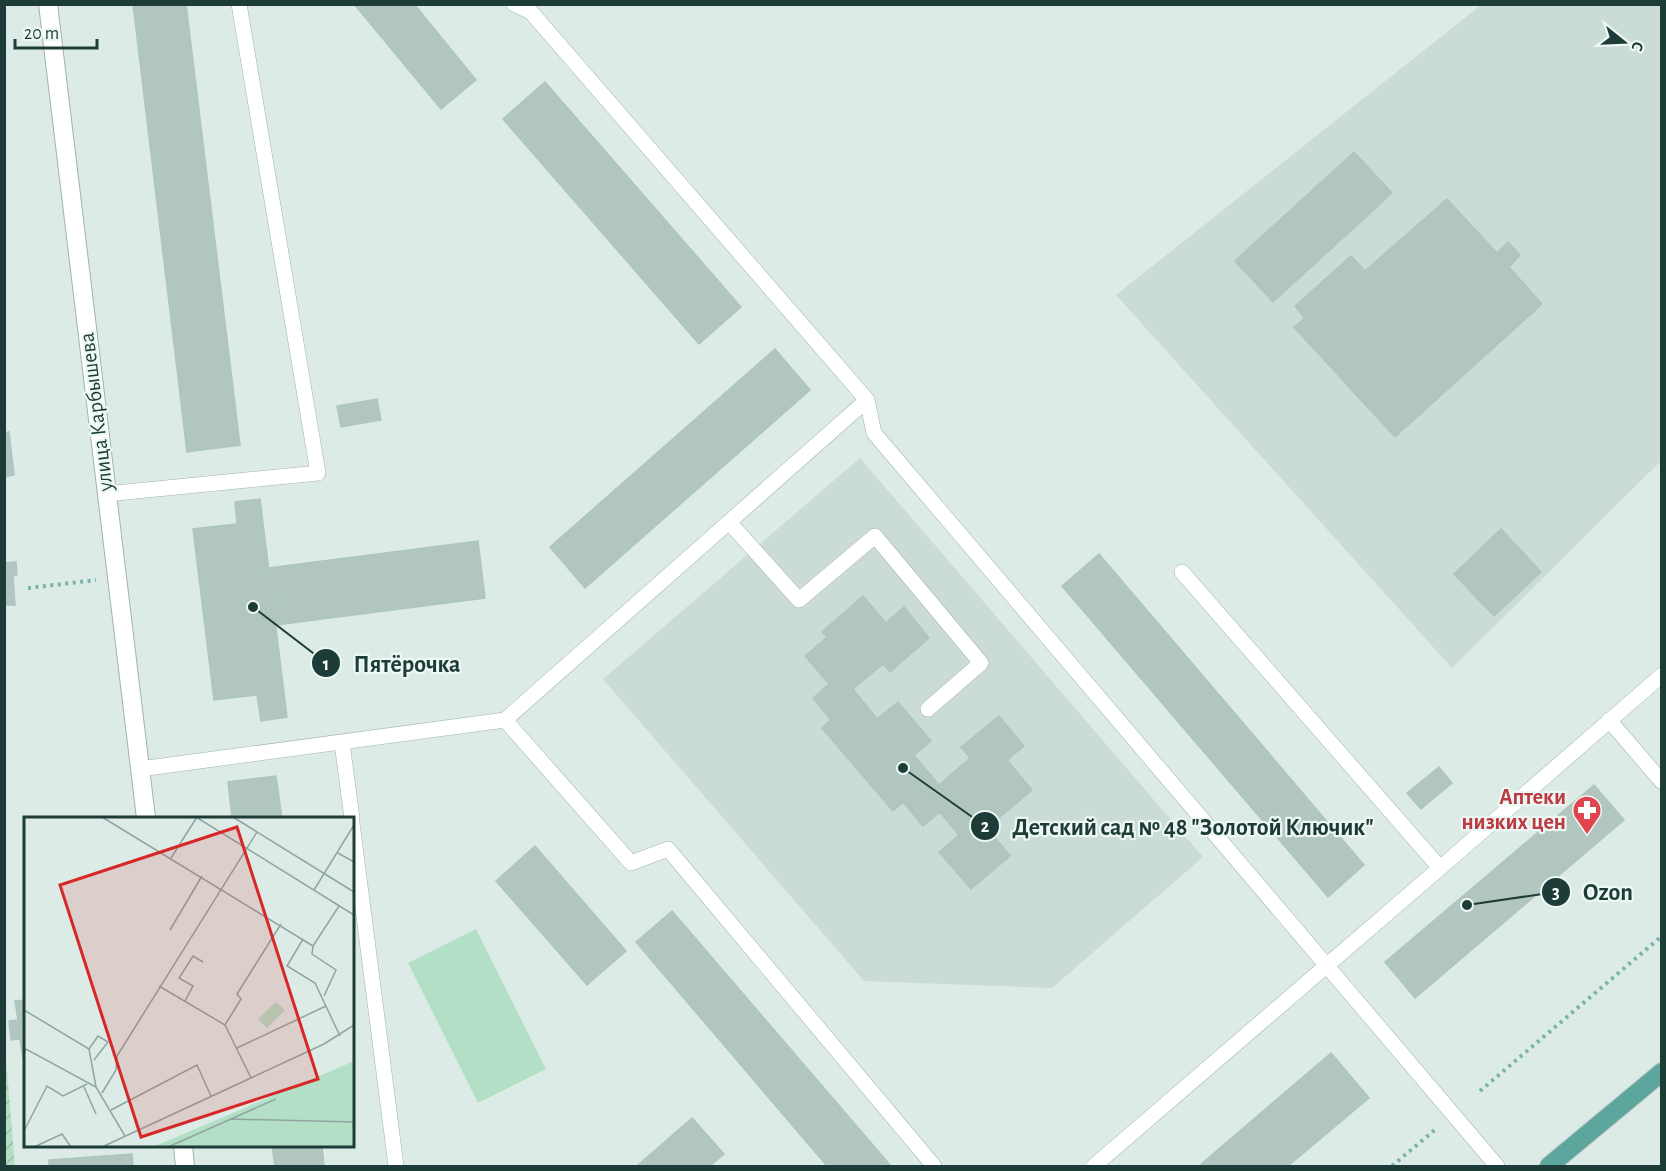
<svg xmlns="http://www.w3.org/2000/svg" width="1666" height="1171" viewBox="0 0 1666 1171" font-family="'Alegreya Sans',sans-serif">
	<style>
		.built { fill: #cbdbd6 }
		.garden { fill: url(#garden-furrows) }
		.pitch { fill: #b2dfc5 }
		.building { fill: #b2c6c0; stroke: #afc5bf; stroke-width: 1.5 }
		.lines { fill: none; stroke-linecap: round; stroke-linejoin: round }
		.service-casing { stroke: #a0b3af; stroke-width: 16 }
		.minor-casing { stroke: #a0b3af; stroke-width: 20 }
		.primary-casing { stroke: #c0c8c7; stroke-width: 20 }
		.path { stroke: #79b3a9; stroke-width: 4; stroke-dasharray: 3 4.5; stroke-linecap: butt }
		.service { stroke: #fff; stroke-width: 15 }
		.minor { stroke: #fff; stroke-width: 18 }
		.primary { stroke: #5ca69e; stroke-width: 18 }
		.labels { text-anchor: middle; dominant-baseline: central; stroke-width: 4.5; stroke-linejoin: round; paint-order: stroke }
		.street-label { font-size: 22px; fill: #1d3c38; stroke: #edf7f4 }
		.health-label { font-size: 22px; font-weight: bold; fill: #be3a42; stroke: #edf7f4; text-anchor: end }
		.inset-road { fill: none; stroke: #90a5a1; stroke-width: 1.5 }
		.view { fill: #d62828; fill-opacity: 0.15; stroke: #d62828; stroke-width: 3 }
		.inset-edge { fill: none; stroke: #1d3c38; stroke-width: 3 }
		.leader { fill: none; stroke: #1d3c38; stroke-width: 2 }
		.callout-dot { fill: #1d3c38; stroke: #edf7f4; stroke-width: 2 }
		.mark-label { font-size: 18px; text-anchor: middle; font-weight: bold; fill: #fff }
		.callout-label { font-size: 24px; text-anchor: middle; font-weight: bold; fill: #1d3c38; stroke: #edf7f4; stroke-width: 4.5; stroke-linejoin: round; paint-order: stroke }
	</style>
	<defs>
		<pattern id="garden-furrows" width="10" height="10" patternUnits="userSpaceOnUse" patternTransform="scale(1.5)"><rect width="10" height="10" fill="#b2dfc5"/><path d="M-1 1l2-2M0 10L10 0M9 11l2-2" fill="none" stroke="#99c0aa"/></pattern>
	</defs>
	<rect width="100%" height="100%" fill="#ddebe7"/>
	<!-- built -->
	<path class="built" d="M1481,5H1661V461L1452,668L1116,295Z
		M860,458L1203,857L1052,988L864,981L603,679Z"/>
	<!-- garden -->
	<path class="garden" d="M5,1048L15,1166H5Z"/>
	<!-- pitch -->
	<path class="pitch" d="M476,929L546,1069L478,1103L408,963Z"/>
	<!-- building -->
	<path class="building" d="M133,4H186L240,445L187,452Z
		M354,4H414L476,80L441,109Z
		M545,82L741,307L699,344L503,119Z
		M1354,152L1392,193L1273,302L1235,261Z
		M1447,199L1497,253L1508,242L1520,255L1509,267L1542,304L1395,437L1294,327L1305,318L1295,306L1351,256L1365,271Z
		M775,349L810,390L585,588L550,547Z
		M377,399L381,420L341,427L337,406Z
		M9,432L14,475L4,477V433Z
		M260,499L287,717L261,721L257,695L214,700L193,529L237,524L235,502Z
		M1501,529L1541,572L1494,616L1454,574Z
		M478,541L485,598L276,625L269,568Z
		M1099,554L1364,865L1328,897L1062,586Z
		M16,562L17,575H13L15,605H4V563Z
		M863,596L886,623L904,607L929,638L890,672L883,664L853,689L877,719L898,702L931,741L914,755L939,785L970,758L961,747L999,716L1024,746L1007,760L1032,790L987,828L1010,856L971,889L939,852L959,835L940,812L923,826L903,802L893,811L822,728L831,720L813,698L829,684L805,656L827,637L822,632Z
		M1439,767L1452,783L1421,809L1407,793Z
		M276,776L282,818H232L228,782Z
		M1594,785L1624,820L1415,998L1385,962Z
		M535,846L626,951L587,985L496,881Z
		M672,911L891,1166H827L636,942Z
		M26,1000V1058H23L20,1039L11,1040L9,1021L18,1020L15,1001Z
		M1331,1053L1369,1098L1288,1166H1199Z
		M692,1118L724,1154L710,1166H637Z
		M272,1146H322L324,1166H275Z
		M132,1154L133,1166H49V1160Z"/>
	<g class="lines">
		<!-- service casing -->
		<g class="service-casing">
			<path id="service" d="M514,4L531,12L867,400L874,433L1497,1166
				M106,494L318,473L239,4
				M729,522L799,600L875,536L981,663L928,709
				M1182,572L1440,868
				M505,720L631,863L668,849L934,1166
				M1609,720L1662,782
				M342,743L352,818
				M140,769L505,720L867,400
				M352,823L396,1166
				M1094,1166L1440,868L1662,675"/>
		</g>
		<!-- minor casing -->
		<g class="minor-casing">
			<path id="minor" d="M48,4L146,818
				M183,1146L185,1166"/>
		</g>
		<!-- primary casing -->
		<g class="primary-casing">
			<path id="primary" d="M1549,1166L1662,1072"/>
		</g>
		<!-- path -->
		<path class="path" d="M28,588L96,580
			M1480,1091L1662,936
			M1392,1166L1437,1128"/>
		<!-- service -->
		<use href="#service" class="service"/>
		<!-- minor -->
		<use href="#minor" class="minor"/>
		<!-- primary -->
		<use href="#primary" class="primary"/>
	</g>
	<!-- icons -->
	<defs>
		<g id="pharmacy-pin" transform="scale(1.5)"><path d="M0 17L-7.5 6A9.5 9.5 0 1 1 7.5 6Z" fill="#e0444e" stroke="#edf7f4"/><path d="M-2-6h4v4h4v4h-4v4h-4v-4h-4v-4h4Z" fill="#fff"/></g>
	</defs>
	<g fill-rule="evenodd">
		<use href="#pharmacy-pin" x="1587" y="810"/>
	</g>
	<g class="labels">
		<!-- street labels -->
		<g class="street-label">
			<text transform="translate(96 412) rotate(-97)">улица Карбышева</text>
		</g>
		<!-- health labels -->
		<g class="health-label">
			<text x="1566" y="797">Аптеки<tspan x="1566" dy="25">низких цен</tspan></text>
		</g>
	</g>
	<!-- overview -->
	<g transform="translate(24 817)">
		<rect width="330" height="330" fill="#ddebe7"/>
		<path d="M330,244V330H129L314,251Z" fill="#b2dfc5"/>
		<path d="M252,185L261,193L243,211L234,202Z" fill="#b2dfc5"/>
		<path class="inset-road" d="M78,0L289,129L288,137L312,153L300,179M172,0L330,98M209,0L330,75M314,36L330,45M147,41L173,0M290,73L330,8M146,113L178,59M279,122L263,149L291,166L316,219M289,129L315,89M135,169L201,208L227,261M161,184L169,169L155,161L169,139L179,145M0,193L65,232L72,270M201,208L217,182L213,177L257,107M213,231L302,189M65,232L74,219L84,225L70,243M0,237L2,232L72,270L101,319M60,270L72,297M78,276L92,253L93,239L233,15M87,293L173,248L187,279M205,302L330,305M0,314L23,269L39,279L63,267M10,330L38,317L47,330M78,330L300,227L330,208M144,330L252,282"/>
		<path class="view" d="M213,10L294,262L117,320L36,68Z"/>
		<rect width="330" height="330" class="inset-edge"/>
	</g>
	<!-- callouts -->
	<path class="leader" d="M253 607L326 663M903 768L985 826M1467 905L1556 892"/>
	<g class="callout-dot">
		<circle cx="253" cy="607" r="6"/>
		<circle cx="903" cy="768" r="6"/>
		<circle cx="1467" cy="905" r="6"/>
		<circle cx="326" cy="663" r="15"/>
		<circle cx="985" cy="826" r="15"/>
		<circle cx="1556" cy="892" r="15"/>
	</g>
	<g class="mark-label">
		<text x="326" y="670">1</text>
		<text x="985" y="832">2</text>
		<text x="1556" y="898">3</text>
	</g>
	<g class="callout-label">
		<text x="407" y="672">Пятёрочка</text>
		<text x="1193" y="835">Детский сад № 48 "Золотой Ключик"</text>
		<text x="1608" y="900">Ozon</text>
	</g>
	<!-- border -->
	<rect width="1666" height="1171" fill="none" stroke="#1d3c38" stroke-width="12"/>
	<!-- north arrow -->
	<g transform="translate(1624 42) rotate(108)" stroke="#edf7f4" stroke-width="4.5" paint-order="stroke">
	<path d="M0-4.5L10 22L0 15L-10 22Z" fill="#1d3c38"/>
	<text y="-9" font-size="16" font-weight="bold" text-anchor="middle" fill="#1d3c38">С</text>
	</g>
	<!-- scale -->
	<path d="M15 39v9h82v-9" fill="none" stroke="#1d3c38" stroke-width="3"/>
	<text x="24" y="39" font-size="18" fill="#1d3c38" stroke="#edf7f4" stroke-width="4.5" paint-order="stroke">20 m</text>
</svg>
